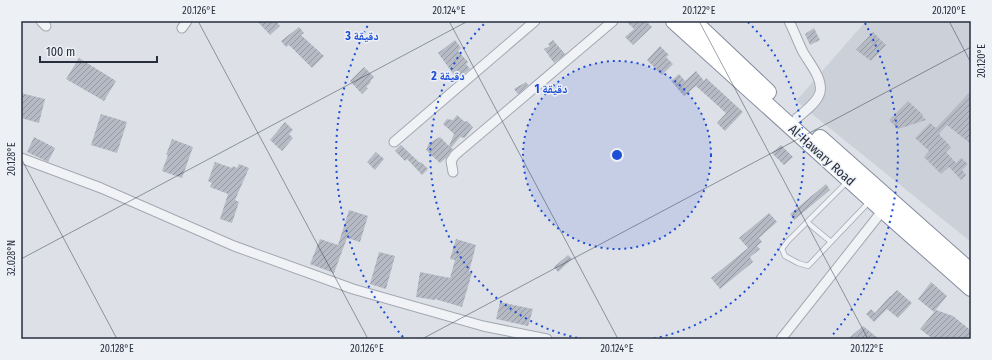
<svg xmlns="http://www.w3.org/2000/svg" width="992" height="360" viewBox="0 0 992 360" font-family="'Fira Sans Condensed','Noto Naskh Arabic',sans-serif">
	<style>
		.built { fill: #cbd0d9 }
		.building { fill: url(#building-hatch) }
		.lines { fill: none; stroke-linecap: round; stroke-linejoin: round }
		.lane-casing { stroke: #a3a8b1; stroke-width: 6 }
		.street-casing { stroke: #a3a8b1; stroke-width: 11 }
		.highway-casing { stroke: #858d9e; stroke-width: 18 }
		.lane { stroke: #f0f2f6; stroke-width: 4.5 }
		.street { stroke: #f0f2f6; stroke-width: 9 }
		.highway { stroke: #fff; stroke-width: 16 }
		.ticks { fill: none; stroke: #272e3e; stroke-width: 1; stroke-opacity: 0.45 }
		.ring { fill: none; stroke: #1d4ed8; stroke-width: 2; stroke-dasharray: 2 4 }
		.labels { text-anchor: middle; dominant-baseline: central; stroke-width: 3; stroke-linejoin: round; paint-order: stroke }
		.street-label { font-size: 13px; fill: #272e3e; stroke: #edf0f5 }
		.centre { fill: #1d4ed8; stroke: #edf0f5; stroke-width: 2 }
		.ring-label { font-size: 12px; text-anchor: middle; font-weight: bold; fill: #1d4ed8; stroke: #edf0f5; stroke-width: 3; stroke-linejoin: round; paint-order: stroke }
		.neatline { fill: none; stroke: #272e3e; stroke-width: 1.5 }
		.ticks-label { font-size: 10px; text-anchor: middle; fill: #272e3e }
	</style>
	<defs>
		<pattern id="building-hatch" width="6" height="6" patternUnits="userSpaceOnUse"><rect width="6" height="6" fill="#b5bac4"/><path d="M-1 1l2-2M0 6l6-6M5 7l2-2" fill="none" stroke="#9398a1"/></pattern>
	</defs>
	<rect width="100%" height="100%" fill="#dde1e7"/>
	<!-- built -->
	<path class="built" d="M866,21H971V242L796,101Z"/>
	<!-- building -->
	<path class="building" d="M257,21H276L280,26L270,35Z
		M626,21H646L652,27L633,45L625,37L634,29Z
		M299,27L304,33L301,35L324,56L312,68L289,45L286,47L281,41Z
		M814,28L820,40L810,45L805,34Z
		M873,32L886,45L871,61L856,50Z
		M455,40L461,48L458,51L468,62L466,64L470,69L457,79L438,53Z
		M553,40L565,54L554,63L544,49L550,46L548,44Z
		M660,46L669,55L666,57L673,64L662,75L647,60Z
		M79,58L116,81L104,101L66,79Z
		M364,67L374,77L370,81L371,82L366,87L368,88L362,94L350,81Z
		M696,71L704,81L706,78L743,112L725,131L717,123L726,113L696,86L684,96L671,81L679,74L685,81Z
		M526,82L528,85L518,94L514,89Z
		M971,91V144L947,125L939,134L951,147L946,152L956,163L961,158L968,164L962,170L966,175L961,180L949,167L941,174L924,157L929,151L915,138L930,123L936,128Z
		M21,93L45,99L39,123L21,118Z
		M908,101L923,115L922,116L926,120L898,129L889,120Z
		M101,114L127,122L117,153L91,145Z
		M457,115L465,122L467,121L473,127L465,138L460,137L451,148L453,149L446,158L440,163L426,150L429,143L440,137L449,146L454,134L443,124L447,119L453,120Z
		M285,122L293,130L289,134L293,138L282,151L270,140Z
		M34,137L55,148L48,162L27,152Z
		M172,139L193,147L182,178L162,171L168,155H166Z
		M401,145L420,163L421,162L428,169L422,175L407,159L405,161L395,151Z
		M781,145L793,157L784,165L772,153Z
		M376,152L384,159L375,170L367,162Z
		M215,162L232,168L233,166L237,168L239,164L249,168L235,200L239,202L232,223L220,219L228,194L210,187L212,183L208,181Z
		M826,184L830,190L794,220L790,214Z
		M349,210L368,216L360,242L347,238L334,273L310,264L320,239L338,245Z
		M769,213L777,222L759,238L762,242L757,246L760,249L750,257L753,262L720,289L711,278L748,248L739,238Z
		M456,239L476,245L469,272L472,273L462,307L435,299V300L416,297L420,272L450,278L455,260L450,259Z
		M379,252L395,256L386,289L370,284Z
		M568,255L572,259L558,272L554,267Z
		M931,282L947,296L934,312L918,299Z
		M897,290L912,303L898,318L887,309L874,322L866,314L871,309L875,313L890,296H891Z
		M500,302L533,309L528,326L496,319Z
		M936,310L953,316L969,329L971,339H933L920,329Z
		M863,326L879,339H848Z"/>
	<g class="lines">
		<!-- lane casing -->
		<g class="lane-casing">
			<path id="lane" d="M847,182L788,241L782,249L785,256L798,263L808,266L870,201
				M807,222L831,242"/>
		</g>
		<!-- street casing -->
		<g class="street-casing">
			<path id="street" d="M41,21L46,26
				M789,21C794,31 798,42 803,52C810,64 823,79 820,92C818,102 804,112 797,118
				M182,28L187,21
				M394,142L535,21
				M21,158L101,188L234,246L353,289L483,326L547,339
				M453,172L451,161L455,155L613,21
				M781,339L883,210"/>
		</g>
		<!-- highway casing -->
		<g class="highway-casing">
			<path id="highway" d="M674,21L883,210L971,288
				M693,21L768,92
				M820,138L971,272"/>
		</g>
		<!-- lane -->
		<use href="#lane" class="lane"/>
		<!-- street -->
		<use href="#street" class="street"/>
		<!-- highway -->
		<use href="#highway" class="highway"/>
	</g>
	<!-- ticks -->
	<path class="ticks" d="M198,21L368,339M449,21L618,339M699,21L868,339M949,21L971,63M21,158L117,339M21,259L468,21M422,339L971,47"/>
	<!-- distance rings -->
	<circle cx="617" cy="155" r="94" fill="#1d4ed8" fill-opacity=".12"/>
	<g class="ring">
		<circle cx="617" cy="155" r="94"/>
		<path d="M583 339A187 187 0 0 1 486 22M748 22A187 187 0 0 1 651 339"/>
		<path d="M403 337A281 281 0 0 1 369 23M865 23A281 281 0 0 1 831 337"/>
	</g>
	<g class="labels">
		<!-- street labels -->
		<g class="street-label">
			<text transform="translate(822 155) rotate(42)">Al-Hawary Road</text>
		</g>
	</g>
	<circle cx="617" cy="155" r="6" class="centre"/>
	<g class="ring-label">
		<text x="362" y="40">3 دقيقة</text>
		<text x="448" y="80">2 دقيقة</text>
		<text x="551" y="93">1 دقيقة</text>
	</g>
	<!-- border -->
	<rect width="992" height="360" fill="none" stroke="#edf0f5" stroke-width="44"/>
	<!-- scale -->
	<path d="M40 56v6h117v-6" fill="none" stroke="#272e3e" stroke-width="2"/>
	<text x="46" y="56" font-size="12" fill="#272e3e" stroke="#edf0f5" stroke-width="3" paint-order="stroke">100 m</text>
	<rect x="22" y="22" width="948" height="316" class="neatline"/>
	<g class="ticks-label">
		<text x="199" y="14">20.126°E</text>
		<text x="449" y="14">20.124°E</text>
		<text x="699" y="14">20.122°E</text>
		<text x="949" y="14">20.120°E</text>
		<text transform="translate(981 61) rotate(-90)" y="4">20.120°E</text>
		<text transform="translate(11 159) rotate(-90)" y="4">20.128°E</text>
		<text transform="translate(11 258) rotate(-90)" y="4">32.028°N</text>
		<text x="117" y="352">20.128°E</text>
		<text x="367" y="352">20.126°E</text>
		<text x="617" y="352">20.124°E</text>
		<text x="867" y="352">20.122°E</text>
	</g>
</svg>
